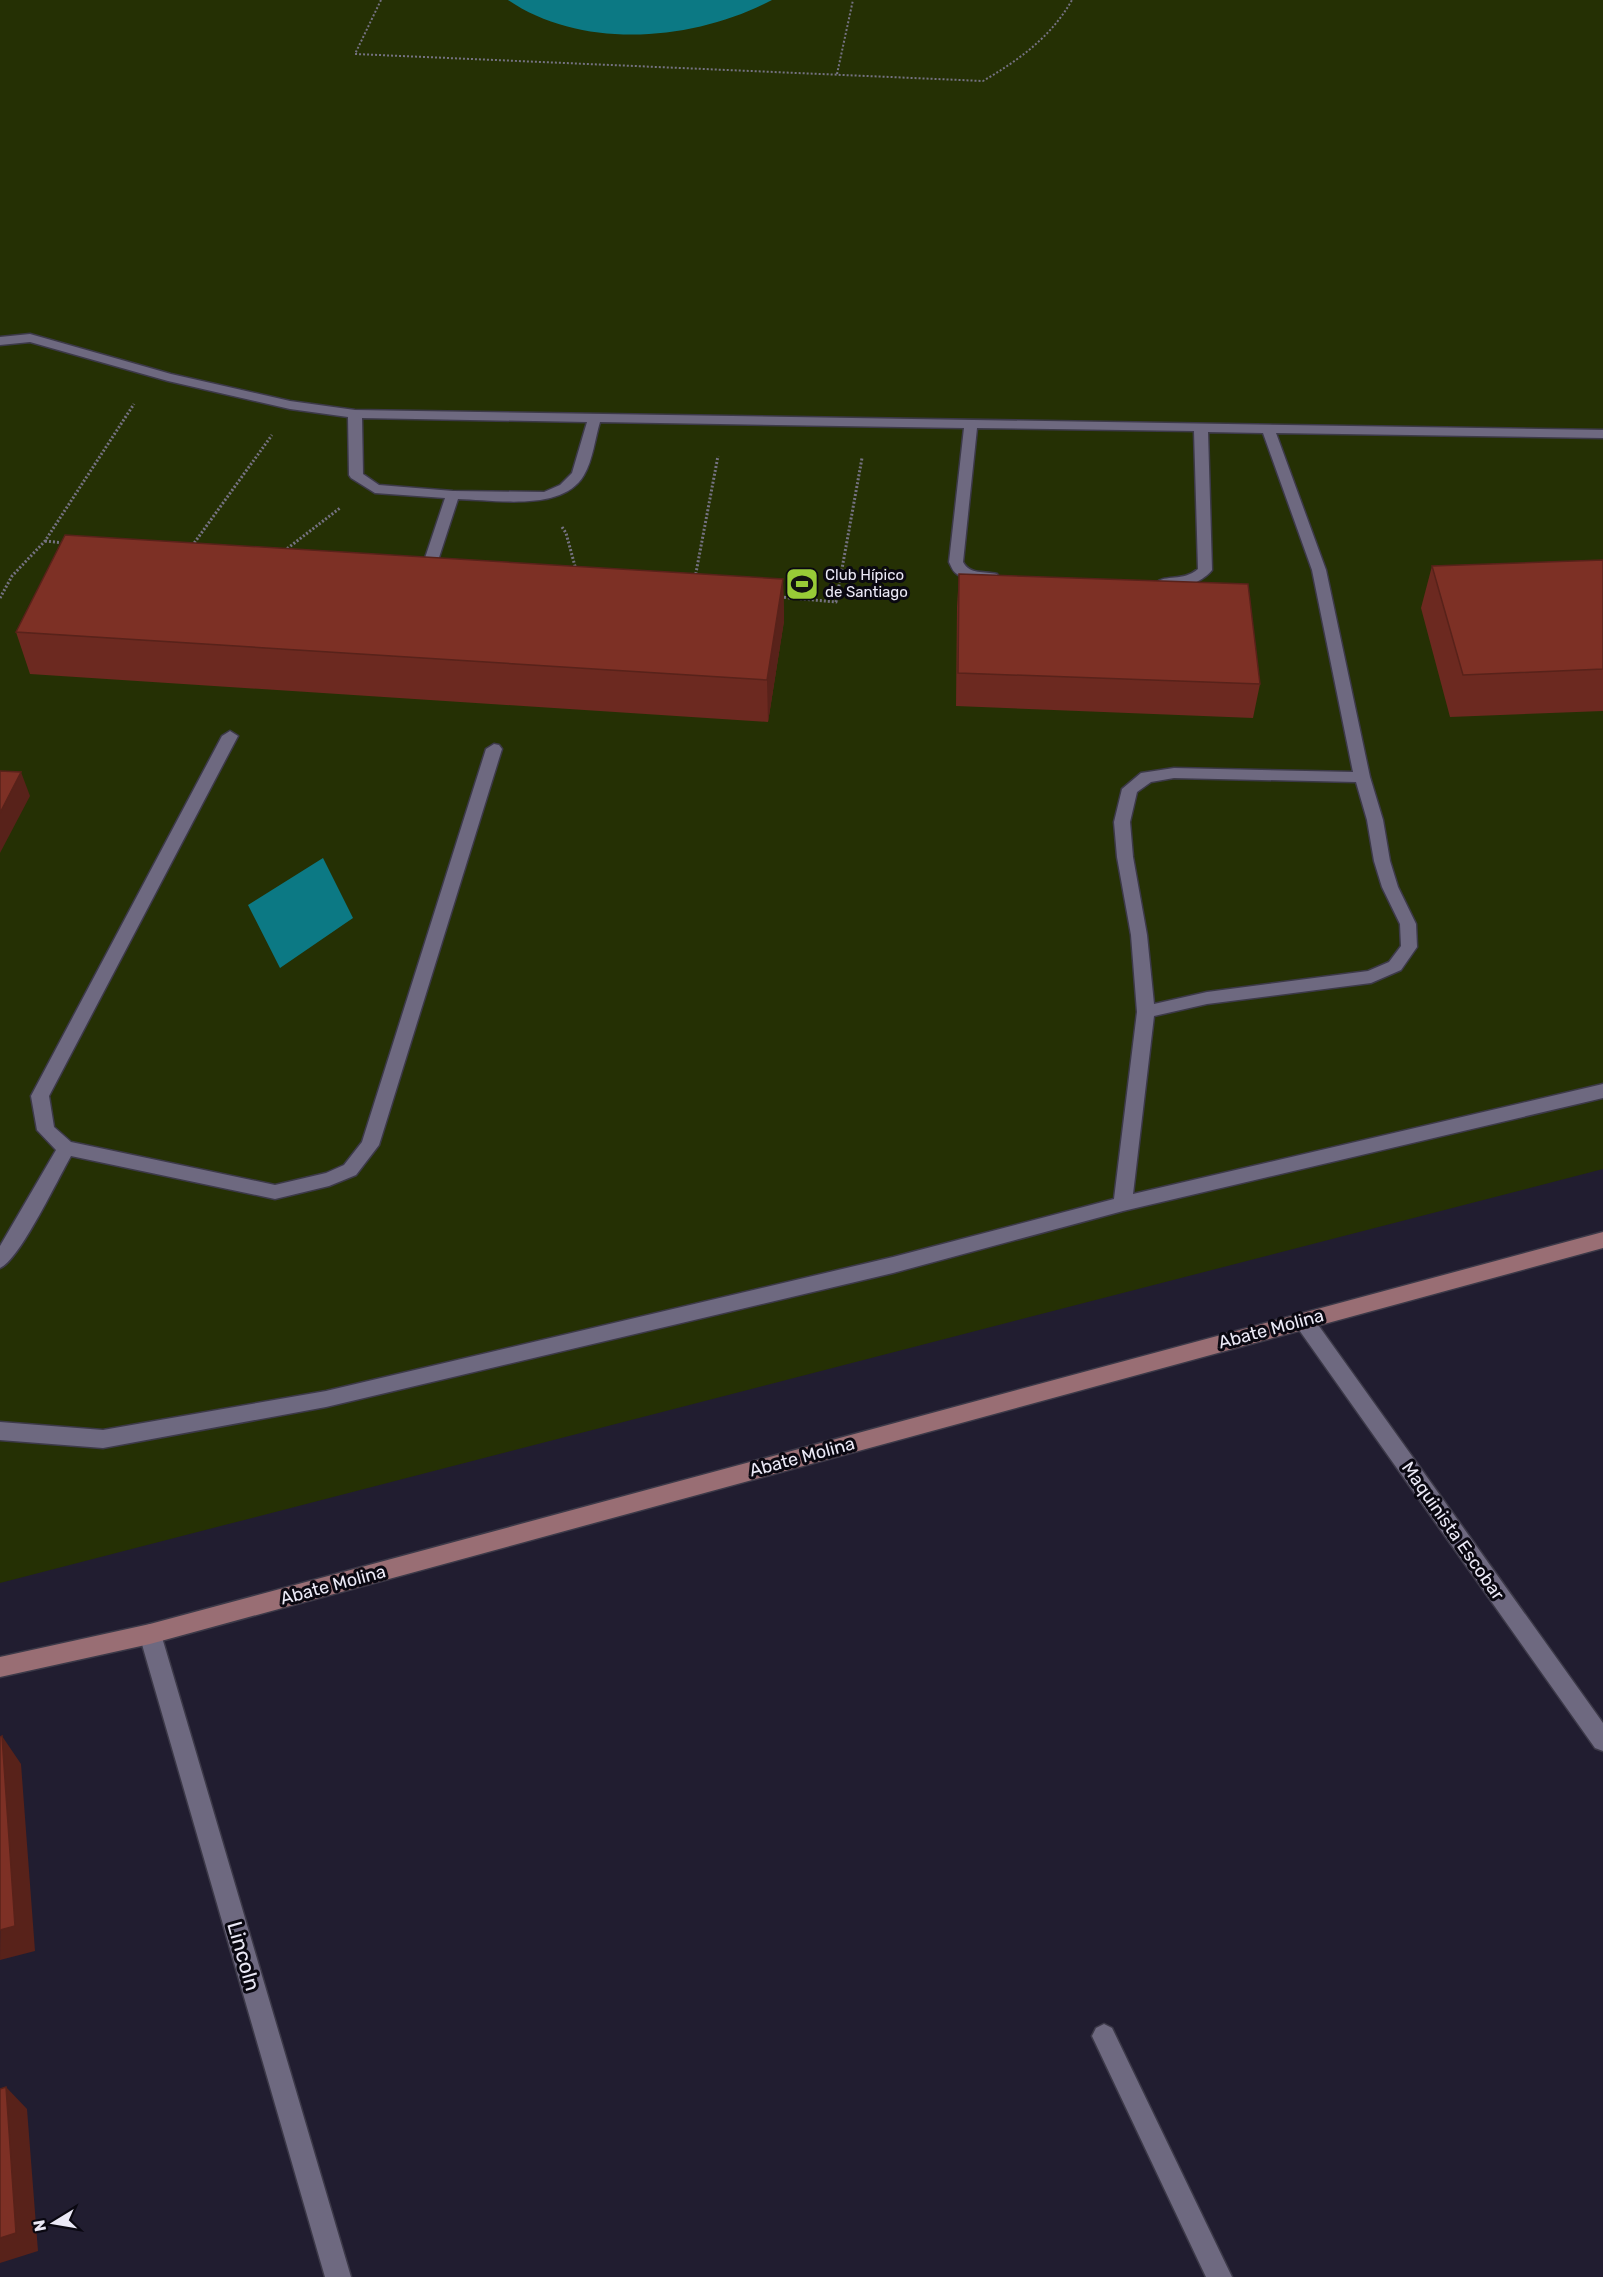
<svg xmlns="http://www.w3.org/2000/svg" width="1603" height="2277" viewBox="0 0 1603 2277" font-family="Rubik,sans-serif">
	<style>
		.green { fill: #253004 }
		.water { fill: #0c7984 }
		.lines { fill: none; stroke-linecap: round; stroke-linejoin: round }
		.service-casing { stroke: #3c3948; stroke-width: 3 }
		.minor-casing { stroke: #3c3948; stroke-width: 3 }
		.secondary-casing { stroke: #3c3948; stroke-width: 3 }
		.path-far1 { stroke: #757282; stroke-width: 2; stroke-dasharray: 2 2; stroke-linecap: butt }
		.path { stroke: #757282; stroke-width: 3; stroke-dasharray: 2 2; stroke-linecap: butt }
		.service { fill: #6e6980; fill-rule: evenodd }
		.minor { fill: #6e6980; fill-rule: evenodd }
		.secondary { fill: #996e74; fill-rule: evenodd }
		.wall { fill: #6c2920 }
		.shaded-wall { fill: #58221a }
		.building { fill: #7d3025; stroke: #58221a; stroke-width: 1.5 }
		.labels { text-anchor: middle; dominant-baseline: central; stroke-width: 6; stroke-linejoin: round; paint-order: stroke }
		.far-poi-label { font-size: 15px; fill: #ebe9f6; stroke: #0a0811; text-anchor: start }
		.street-label { font-size: 18px; fill: #ebe9f6; stroke: #0a0811 }
		.near-street-label { font-size: 21px; fill: #ebe9f6; stroke: #0a0811 }
	</style>
	<rect width="100%" height="100%" fill="#211d30"/>
	<!-- green -->
	<path class="green" d="M0,0H1603V1169L0,1583Z"/>
	<!-- water -->
	<path class="water" d="M508,0H772C695,41 583,51 508,0Z
		M323,858L353,918L280,968L248,905Z"/>
	<g class="lines">
		<!-- service casing -->
		<g class="service-casing">
			<path id="service" d="M30,334L171,374L290,401L355,410L1603,430V438L1276,433L1326,570L1370,777L1383,820L1390,861L1398,887L1416,924L1417,947L1401,970L1371,983L1207,1004L1154,1016L1133,1194L1603,1084V1098L1123,1211L893,1273L326,1407L103,1448L0,1440V1422L103,1430L326,1391L893,1257L1114,1199L1137,1012L1131,935L1117,857L1114,822L1122,789L1141,773L1174,768L1353,772L1312,570L1263,433L1208,432L1212,570C1202,583 1169,597 1156,583C1165,574 1183,582 1198,569L1194,431L977,428L963,562C970,575 984,571 997,574L999,577C991,585 966,581 957,574C953,572 951,566 949,562L964,428L600,422C595,438 593,460 584,475C563,512 495,500 458,499L432,579L425,583L418,579L445,498L375,493L351,478L349,475L348,417L290,409L168,381L30,342L0,345V337ZM362,418L587,422L572,473L560,485L544,492L453,491L379,485L363,474ZM1174,778L1356,782L1367,820L1374,861L1382,887L1400,924L1401,946L1389,962L1368,971L1207,992L1154,1004L1147,935L1133,857L1130,822L1137,792L1151,782Z
				M230,731L238,736L49,1096L54,1127L71,1142L275,1185L326,1173L344,1165L362,1142L486,749L494,744L499,745L502,749L379,1145L356,1175L329,1186L275,1199L71,1156C59,1177 19,1261 0,1268V1246L56,1150L37,1130L31,1096L222,736Z
				M1104,2024L1112,2028L1232,2277H1206L1092,2036L1096,2028Z"/>
		</g>
		<!-- minor casing -->
		<g class="minor-casing">
			<path id="minor" d="M1304,1313L1311,1315L1603,1723V1751L1595,1748L1297,1327L1294,1321L1297,1315Z
				M150,1624L158,1627L161,1634L351,2277H325L139,1634L142,1627Z"/>
		</g>
		<!-- secondary casing -->
		<g class="secondary-casing">
			<path id="secondary" d="M1603,1232V1248L150,1644L0,1677V1657L150,1624Z"/>
		</g>
		<!-- path-far1 -->
		<path class="path-far1" d="M381,0L355,54L983,81C1019,60 1051,37 1072,0
			M837,74L853,0"/>
		<!-- path -->
		<path class="path" d="M562,527L566,533L576,570
			M45,541L65,543
			M192,546L272,435
			M284,551L340,508
			M695,578L718,456
			M780,597L836,602L862,458
			M0,598L12,576L45,541L134,404"/>
		<!-- service -->
		<use href="#service" class="service"/>
		<!-- minor -->
		<use href="#minor" class="minor"/>
		<!-- secondary -->
		<use href="#secondary" class="secondary"/>
	</g>
	<!-- wall -->
	<path class="wall" d="M1603,560V711L1450,717L1421,608L1432,566Z
		M959,574L1260,684L1253,718L956,706L957,607Z
		M783,579L784,621L768,722L30,674L16,632Z"/>
	<!-- shaded-wall -->
	<path class="shaded-wall" d="M783,579L784,621L768,722L767,680Z
		M21,772L30,796L0,853V813Z
		M2,1736L21,1764L35,1951L0,1960Z
		M6,2087L27,2109L38,2251L0,2263V2238Z"/>
	<!-- building -->
	<path class="building" d="M65,535L783,579L767,680L16,632Z
		M1603,560V669L1463,675L1432,566Z
		M959,574L1248,584L1260,684L958,673Z
		M0,771L21,772L0,813Z
		M2,1736L15,1926L0,1930V1737Z
		M6,2087L16,2233L0,2238V2089Z"/>
	<!-- icons -->
	<defs>
		<g id="stadium-square" transform="scale(1.725)"><rect x="-9" y="-9" width="18" height="18" rx="4" fill="#98cb37" stroke="#0a0811"/><path d="M0-5a6.5 5 0 1 0 0 10a6.5 5 0 1 0 0-10ZM-3.5-1.8h7v3.6h-7Z" fill="#111"/></g>
	</defs>
	<g fill-rule="evenodd">
		<use href="#stadium-square" x="802" y="584"/>
	</g>
	<g class="labels">
		<!-- far-poi labels -->
		<g class="far-poi-label">
			<text x="825" y="575">Club Hípico<tspan x="825" dy="17">de Santiago</tspan></text>
		</g>
		<!-- street labels -->
		<g class="street-label">
			<text transform="translate(1271 1329) rotate(-15)">Abate Molina</text>
			<text transform="translate(802 1457) rotate(-15)">Abate Molina</text>
			<text transform="translate(1453 1531) rotate(55)">Maquinista Escobar</text>
			<text transform="translate(333 1585) rotate(-15)">Abate Molina</text>
		</g>
		<!-- near-street labels -->
		<g class="near-street-label">
			<text transform="translate(244 1956) rotate(74)">Lincoln</text>
		</g>
	</g>
	<!-- north arrow -->
	<g transform="translate(54 2223) rotate(259)" stroke="#0a0811" stroke-width="4.5" paint-order="stroke">
	<path d="M0-4.5L10 22L0 15L-10 22Z" fill="#ebe9f6"/>
	<text y="-9" font-size="16" font-weight="bold" text-anchor="middle" fill="#ebe9f6">N</text>
	</g>
</svg>
